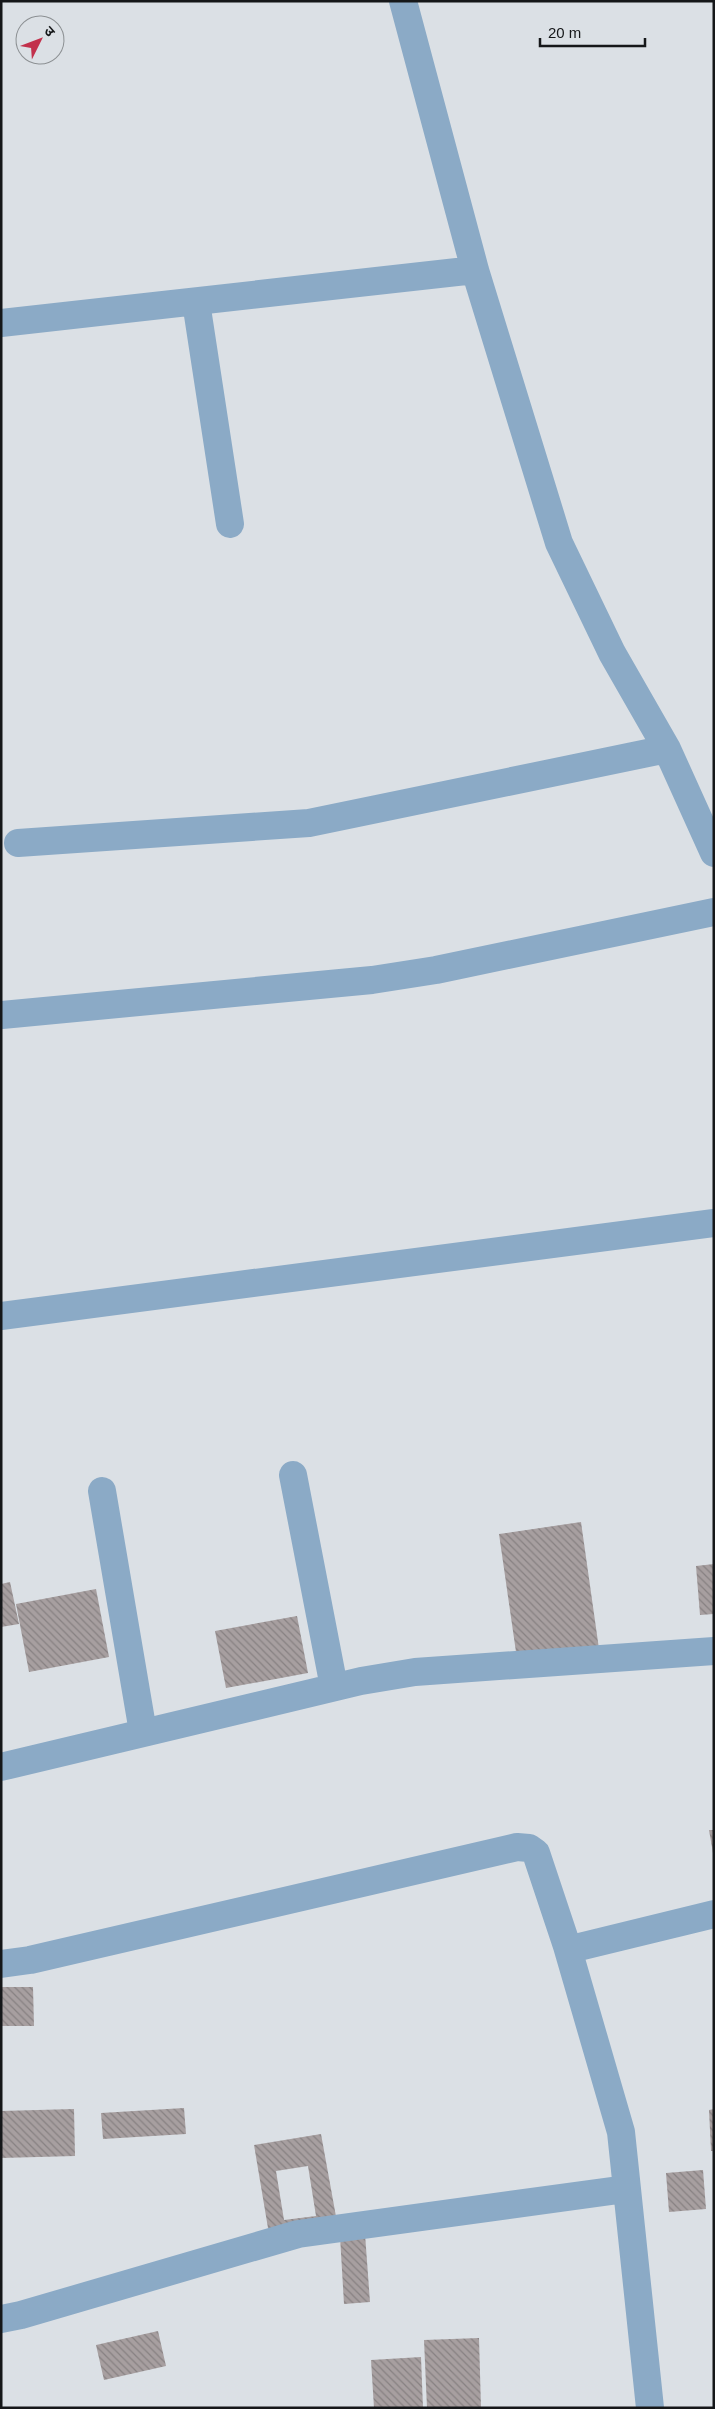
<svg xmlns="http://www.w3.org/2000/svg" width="715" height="2409" viewBox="0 0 715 2409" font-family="Helvetica,'Noto Sans Devanagari',sans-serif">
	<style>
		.building { fill: url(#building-back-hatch); fill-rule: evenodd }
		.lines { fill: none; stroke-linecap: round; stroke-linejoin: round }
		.street { stroke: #8baac6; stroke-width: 28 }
	</style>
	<defs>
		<pattern id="building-back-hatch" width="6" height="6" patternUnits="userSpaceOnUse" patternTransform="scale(1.25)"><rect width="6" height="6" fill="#a79fa0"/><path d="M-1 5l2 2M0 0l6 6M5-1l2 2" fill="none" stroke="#878182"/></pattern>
	</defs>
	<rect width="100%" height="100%" fill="#dbe0e5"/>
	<!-- building -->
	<path class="building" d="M581,1522L599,1649L517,1659L499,1534Z
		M714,1564V1614L700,1615L696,1566Z
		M10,1582L19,1624L1,1627V1584Z
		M96,1589L109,1657L29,1672L16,1604Z
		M297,1616L308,1673L226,1688L215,1631Z
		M709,1830H714V1853H713Z
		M1,1987H33L34,2026H1Z
		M184,2108L186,2134L103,2139L101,2113Z
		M74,2109L75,2156L1,2158V2111Z
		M714,2109V2151H711L709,2110Z
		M321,2134L337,2222L269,2234L254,2145ZM308,2166L316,2216L284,2220L276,2171Z
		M703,2170L706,2209L669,2212L666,2173Z
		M365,2234L370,2302L344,2304L340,2236Z
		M158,2331L166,2366L104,2380L96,2345Z
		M479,2338L481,2408H427L424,2340Z
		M421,2357L423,2408H374L371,2360Z"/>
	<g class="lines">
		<!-- street -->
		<path class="street" d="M403,1L475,270L559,543L612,653L667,749L714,853
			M196,302L230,524
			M1,323L475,270
			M18,843L309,823L667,749
			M2,1015L372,980L436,970L714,912
			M1,1316L714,1223
			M293,1475L334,1687
			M102,1491L143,1732
			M1,1767L361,1681L415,1672L714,1651
			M567,1946L621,2132L650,2408
			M1,1964L30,1960L517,1847L529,1848L536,1853L567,1946L575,1948L714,1914
			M1,2319L21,2315L298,2234L626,2189"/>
	</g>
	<!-- border -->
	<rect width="715" height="2409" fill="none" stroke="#151719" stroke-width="5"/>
	<!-- north arrow -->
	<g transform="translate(40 40) rotate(48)"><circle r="24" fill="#dbe0e5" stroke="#8c9093"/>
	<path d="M0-4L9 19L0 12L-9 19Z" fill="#c2314c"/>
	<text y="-8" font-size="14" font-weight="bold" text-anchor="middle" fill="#151719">उ</text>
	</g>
	<!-- scale -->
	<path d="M540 38v8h105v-8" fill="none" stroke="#151719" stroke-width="2.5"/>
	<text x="548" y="38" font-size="15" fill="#151719" stroke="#dbe0e5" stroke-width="4" paint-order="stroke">20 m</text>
</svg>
